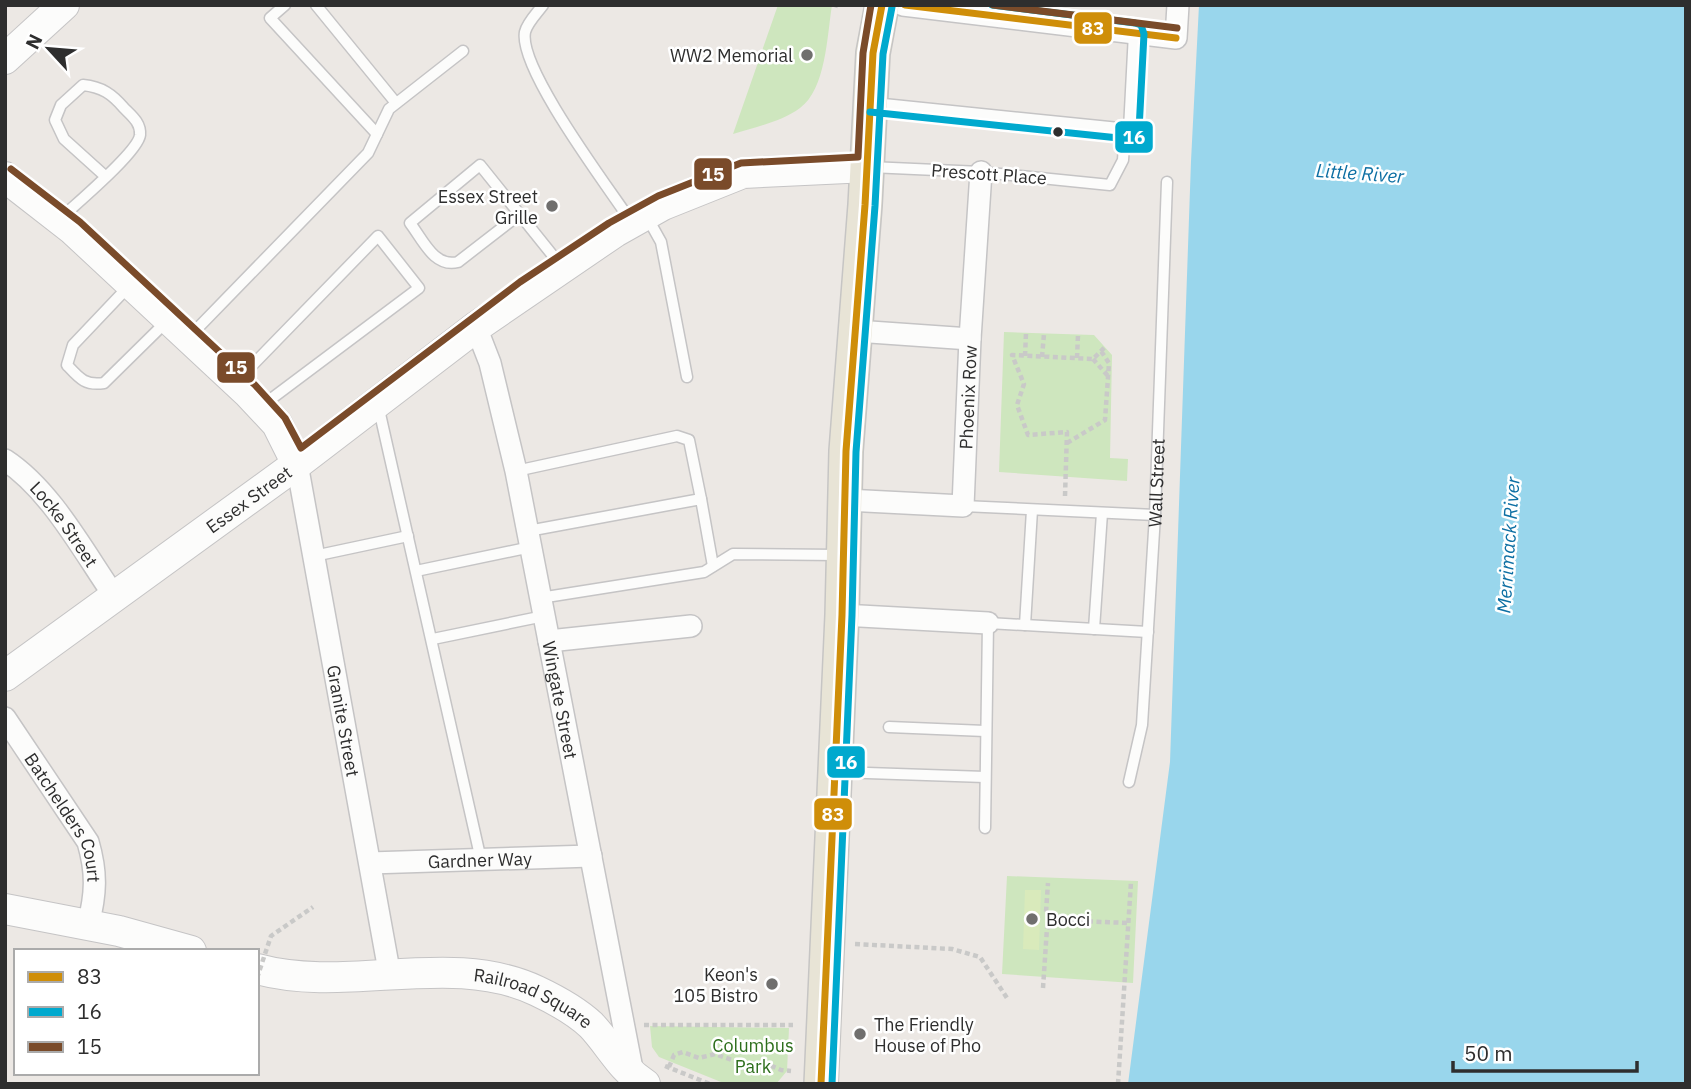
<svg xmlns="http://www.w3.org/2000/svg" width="1691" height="1089" viewBox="0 0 1691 1089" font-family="'IBM Plex Sans',sans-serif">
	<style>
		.green { fill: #cee6be }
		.pitch { fill: #d9eabb }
		.water { fill: #99d6ec }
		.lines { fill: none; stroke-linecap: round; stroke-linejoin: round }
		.lane-casing { stroke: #c5c4c5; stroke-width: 13 }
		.street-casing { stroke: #c5c4c5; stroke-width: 24 }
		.secondary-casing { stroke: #c5c4c5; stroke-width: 32 }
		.primary-casing { stroke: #c6c5c4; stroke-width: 36 }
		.path { stroke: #c9c9c8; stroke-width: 4.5; stroke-dasharray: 5 3.5; stroke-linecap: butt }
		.lane { stroke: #fcfcfb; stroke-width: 10 }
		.street { stroke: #fcfcfb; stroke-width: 21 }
		.secondary { stroke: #fcfcfb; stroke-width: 30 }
		.primary { stroke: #e8e4d6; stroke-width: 33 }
		.path-bridge { stroke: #c9c9c8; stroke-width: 4.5; stroke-dasharray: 5 3.5; stroke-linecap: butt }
		.bus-1-casing { stroke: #fff; stroke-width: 12 }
		.bus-2-casing { stroke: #fff; stroke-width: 12 }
		.bus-3-casing { stroke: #fff; stroke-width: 12 }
		.bus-1 { stroke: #cf8e09; stroke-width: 7 }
		.bus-2 { stroke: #00a9ce; stroke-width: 7 }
		.bus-3 { stroke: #7a4b2a; stroke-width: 7 }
		.poi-dot { fill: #706f6e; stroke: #fff; stroke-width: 2.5 }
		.bus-dot { fill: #2e2e2e; stroke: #fff; stroke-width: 2.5 }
		.labels { text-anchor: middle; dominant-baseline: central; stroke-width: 5; stroke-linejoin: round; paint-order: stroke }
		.poi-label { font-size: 18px; fill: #2e2e2e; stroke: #fff; text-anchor: end }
		.street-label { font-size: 18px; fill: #2e2e2e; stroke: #fff }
		.park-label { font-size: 18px; fill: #2c6e1b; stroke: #fff }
		.water-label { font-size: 19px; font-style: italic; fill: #0d6fa3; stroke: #fff }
		.line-badge { stroke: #fff; stroke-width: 2.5 }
		.badge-label { font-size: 19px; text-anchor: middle; font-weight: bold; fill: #fff }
	</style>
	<rect width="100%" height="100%" fill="#ece8e4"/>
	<!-- green -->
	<path class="green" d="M778,5H832C827,36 826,89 800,108C781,122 755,127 733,134Z
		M1004,332L1094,335L1112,355L1110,458L1128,459L1127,481L999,472Z
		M1007,876L1138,881L1133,983L1002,974Z
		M650,1026L789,1028L787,1071L776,1084H726L659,1057L652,1047Z"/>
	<!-- pitch -->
	<path class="pitch" d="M1025,890H1041L1039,950L1023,949Z"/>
	<!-- water -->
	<path class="water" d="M1199,5H1686V1084H1128L1170,762L1191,161Z"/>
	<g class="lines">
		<!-- lane casing -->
		<g class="lane-casing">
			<g id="lane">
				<path d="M285,5L270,18L377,134"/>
				<path d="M316,5L396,103"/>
				<path d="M543,5C537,13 527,23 525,32C518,68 608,187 630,220"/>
				<path d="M874,103L1129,129L1134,33"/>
				<path d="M870,167L981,172L1110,185L1123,160L1124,145L1105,127"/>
				<path d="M520,214L458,262C434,268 423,240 410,223L480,165L562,267"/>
				<path d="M62,217C76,204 138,152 140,135C141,123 132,116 124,108C112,94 102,87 83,85L61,105L55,120L64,139L105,176"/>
				<path d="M647,217L661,242L687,377"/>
				<path d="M129,286L73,345L67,365C79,378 85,386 104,383L167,321"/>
				<path d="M191,335L368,153L389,109L463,51"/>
				<path d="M237,381L378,236L419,288L263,405"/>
				<path d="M378,405L481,860"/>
				<path d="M516,471L677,436L689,440L701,499"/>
				<path d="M963,506L1155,515"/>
				<path d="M528,531L701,499L713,566"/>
				<path d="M314,556L408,536"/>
				<path d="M416,571L531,547"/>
				<path d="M540,598L704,572L733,554L838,555"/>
				<path d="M1025,625L1032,510"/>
				<path d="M1094,629L1102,513"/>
				<path d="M433,639L544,616"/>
				<path d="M889,727L985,731"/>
				<path d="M838,772L985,777"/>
				<path id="s1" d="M1129,782L1142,725L1155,515L1167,182"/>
				<path d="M985,828L988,623L1148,632"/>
			</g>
		</g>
		<!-- street casing -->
		<g class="street-casing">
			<g id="street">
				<path d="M903,5L1176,38L1178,5"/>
				<path id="s2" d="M476,327L490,363L516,471L633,1074"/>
				<path d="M856,331L970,339"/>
				<path id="s3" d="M5,460C51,490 83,551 115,597"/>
				<path id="s4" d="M297,464L390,976"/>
				<path id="s5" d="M846,500L963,506L970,339L981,172"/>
				<path d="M842,615L988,623"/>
				<path d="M549,641L691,626"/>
				<path id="s6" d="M5,718L88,842C97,873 96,894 88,925"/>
				<path id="s7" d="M370,863L591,856"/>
			</g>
		</g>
		<!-- secondary casing -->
		<g class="secondary-casing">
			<g id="secondary">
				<path d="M5,59L64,5"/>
				<path d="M5,177L73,230L248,393L277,424L297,464"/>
				<path id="s8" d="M5,676L297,464L476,327L615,232L663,205L743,173L868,167"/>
				<path d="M5,909L119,931L191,951"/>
				<path id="s9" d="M257,969C348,994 451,950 537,991C556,1000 576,1011 591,1025C610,1045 621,1069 645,1084"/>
			</g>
		</g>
		<!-- primary casing -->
		<g class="primary-casing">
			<path id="primary" d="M821,1084L842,615L846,451L865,205L873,53L882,5"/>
		</g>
		<!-- path -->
		<path class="path" d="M835,5L838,6
			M1025,356L1026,333
			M1042,357L1044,334
			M1077,358L1078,335
			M1093,359L1108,376
			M1067,443L1105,420L1109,363L1101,351
			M1065,496L1067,432L1028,435L1017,405L1024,384L1012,355L1093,359L1105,347
			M1054,920L1128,923
			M855,944L952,949L980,957L1007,998
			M1043,988L1047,928L1052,926L1054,920L1053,915L1046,912L1048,883
			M644,1025H793
			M665,1066L710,1084
			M669,1067L674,1055L683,1052L699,1058L715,1054L735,1061L749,1072L767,1064L781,1070L791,1071
			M1118,1084L1131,882"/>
		<!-- lane -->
		<use href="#lane" class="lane"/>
		<!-- street -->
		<use href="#street" class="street"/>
		<!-- secondary -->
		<use href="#secondary" class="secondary"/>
		<!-- primary -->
		<use href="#primary" class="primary"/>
		<!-- path-bridge -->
		<path class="path-bridge" d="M257,978L271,936L313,907"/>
		<!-- bus-1 casing -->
		<g class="bus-1-casing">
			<path id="bus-1" d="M905,5L1176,38
				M821,1084L842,615L846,451L865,205L873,53L882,5"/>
		</g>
		<!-- bus-2 casing -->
		<g class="bus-2-casing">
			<path id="bus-2" d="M870,112L1128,139L1137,136L1139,130L1144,34L1141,25L1135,23L992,5
				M832,1084L852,615L856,452L875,206L883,54L892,7"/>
		</g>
		<!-- bus-3 casing -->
		<g class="bus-3-casing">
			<path id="bus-3" d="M993,5L1177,28
				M11,169L80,222L255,385L285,418L301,448L520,282L609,223L658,196L741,163L858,157L863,53L871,5"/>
		</g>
		<!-- bus-1 -->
		<use href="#bus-1" class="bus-1"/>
		<!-- bus-2 -->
		<use href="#bus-2" class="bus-2"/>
		<!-- bus-3 -->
		<use href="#bus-3" class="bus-3"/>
	</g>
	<!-- markers -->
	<g class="poi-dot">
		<circle cx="807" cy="55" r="7"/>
		<circle cx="552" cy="206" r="7"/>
		<circle cx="1032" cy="919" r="7"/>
		<circle cx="772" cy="984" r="7"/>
		<circle cx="860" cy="1034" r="7"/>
	</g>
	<circle class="bus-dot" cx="1058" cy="132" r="6"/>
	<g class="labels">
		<!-- poi labels -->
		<g class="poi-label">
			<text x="793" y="55">WW2 Memorial</text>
			<text x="538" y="196">Essex Street<tspan x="538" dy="21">Grille</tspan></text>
			<text x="1046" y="919" text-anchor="start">Bocci</text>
			<text x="758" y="974">Keon's<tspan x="758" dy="21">105 Bistro</tspan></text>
			<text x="874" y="1024" text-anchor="start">The Friendly<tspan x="874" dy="21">House of Pho</tspan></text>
		</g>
		<!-- street labels -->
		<g class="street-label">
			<text transform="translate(989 174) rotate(4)">Prescott Place</text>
			<text stroke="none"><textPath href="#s5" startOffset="226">Phoenix Row</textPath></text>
			<text stroke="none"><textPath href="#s1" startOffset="301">Wall Street</textPath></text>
			<text stroke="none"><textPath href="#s8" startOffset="301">Essex Street</textPath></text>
			<text stroke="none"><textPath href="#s3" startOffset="88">Locke Street</textPath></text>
			<text stroke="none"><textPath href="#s2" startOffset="383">Wingate Street</textPath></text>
			<text stroke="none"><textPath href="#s4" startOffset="261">Granite Street</textPath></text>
			<text stroke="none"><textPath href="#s6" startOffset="117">Batchelders Court</textPath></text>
			<text stroke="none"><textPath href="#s7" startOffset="110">Gardner Way</textPath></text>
			<text stroke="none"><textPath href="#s9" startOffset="282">Railroad Square</textPath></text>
		</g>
		<!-- park labels -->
		<g class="park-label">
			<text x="753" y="1045">Columbus<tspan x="753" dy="21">Park</tspan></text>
		</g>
		<!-- water labels -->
		<g class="water-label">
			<text transform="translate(1360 173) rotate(4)">Little River</text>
			<text transform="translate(1508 545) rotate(-86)">Merrimack River</text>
		</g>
	</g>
	<g class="line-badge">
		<rect x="1073" y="11" width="40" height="34" rx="7" fill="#cf8e09"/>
		<rect x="1114" y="120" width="40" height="34" rx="7" fill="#00a9ce"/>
		<rect x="693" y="157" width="40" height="34" rx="7" fill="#7a4b2a"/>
		<rect x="216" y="351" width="40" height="33" rx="7" fill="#7a4b2a"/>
		<rect x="826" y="745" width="40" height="34" rx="7" fill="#00a9ce"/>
		<rect x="813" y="797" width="40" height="34" rx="7" fill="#cf8e09"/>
	</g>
	<g class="badge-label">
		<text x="1093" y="35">83</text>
		<text x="1134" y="144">16</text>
		<text x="713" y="181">15</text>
		<text x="236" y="374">15</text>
		<text x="846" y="769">16</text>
		<text x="833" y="821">83</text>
	</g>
	<!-- border -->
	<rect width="1691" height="1089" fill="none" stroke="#2e2e2e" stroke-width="14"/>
	<!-- legend -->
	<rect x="14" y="949" width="245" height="126" fill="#ffffff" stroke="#ababab" stroke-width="2"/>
	<rect x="28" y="972" width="35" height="10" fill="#cf8e09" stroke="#ababab" stroke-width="2"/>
	<text x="77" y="984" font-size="21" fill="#2e2e2e">83</text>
	<rect x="28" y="1007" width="35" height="10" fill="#00a9ce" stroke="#ababab" stroke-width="2"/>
	<text x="77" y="1019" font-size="21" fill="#2e2e2e">16</text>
	<rect x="28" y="1042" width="35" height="10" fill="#7a4b2a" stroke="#ababab" stroke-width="2"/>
	<text x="77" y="1054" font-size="21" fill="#2e2e2e">15</text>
	<!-- north arrow -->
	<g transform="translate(49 49) rotate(296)" stroke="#ffffff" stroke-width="5" paint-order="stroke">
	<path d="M0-5L12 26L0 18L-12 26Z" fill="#2e2e2e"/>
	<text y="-10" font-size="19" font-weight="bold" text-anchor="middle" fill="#2e2e2e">N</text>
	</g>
	<!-- scale -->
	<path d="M1453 1061v10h184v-10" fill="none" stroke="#2e2e2e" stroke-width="3.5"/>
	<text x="1464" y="1061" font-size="21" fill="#2e2e2e" stroke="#ffffff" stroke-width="5" paint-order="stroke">50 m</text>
</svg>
